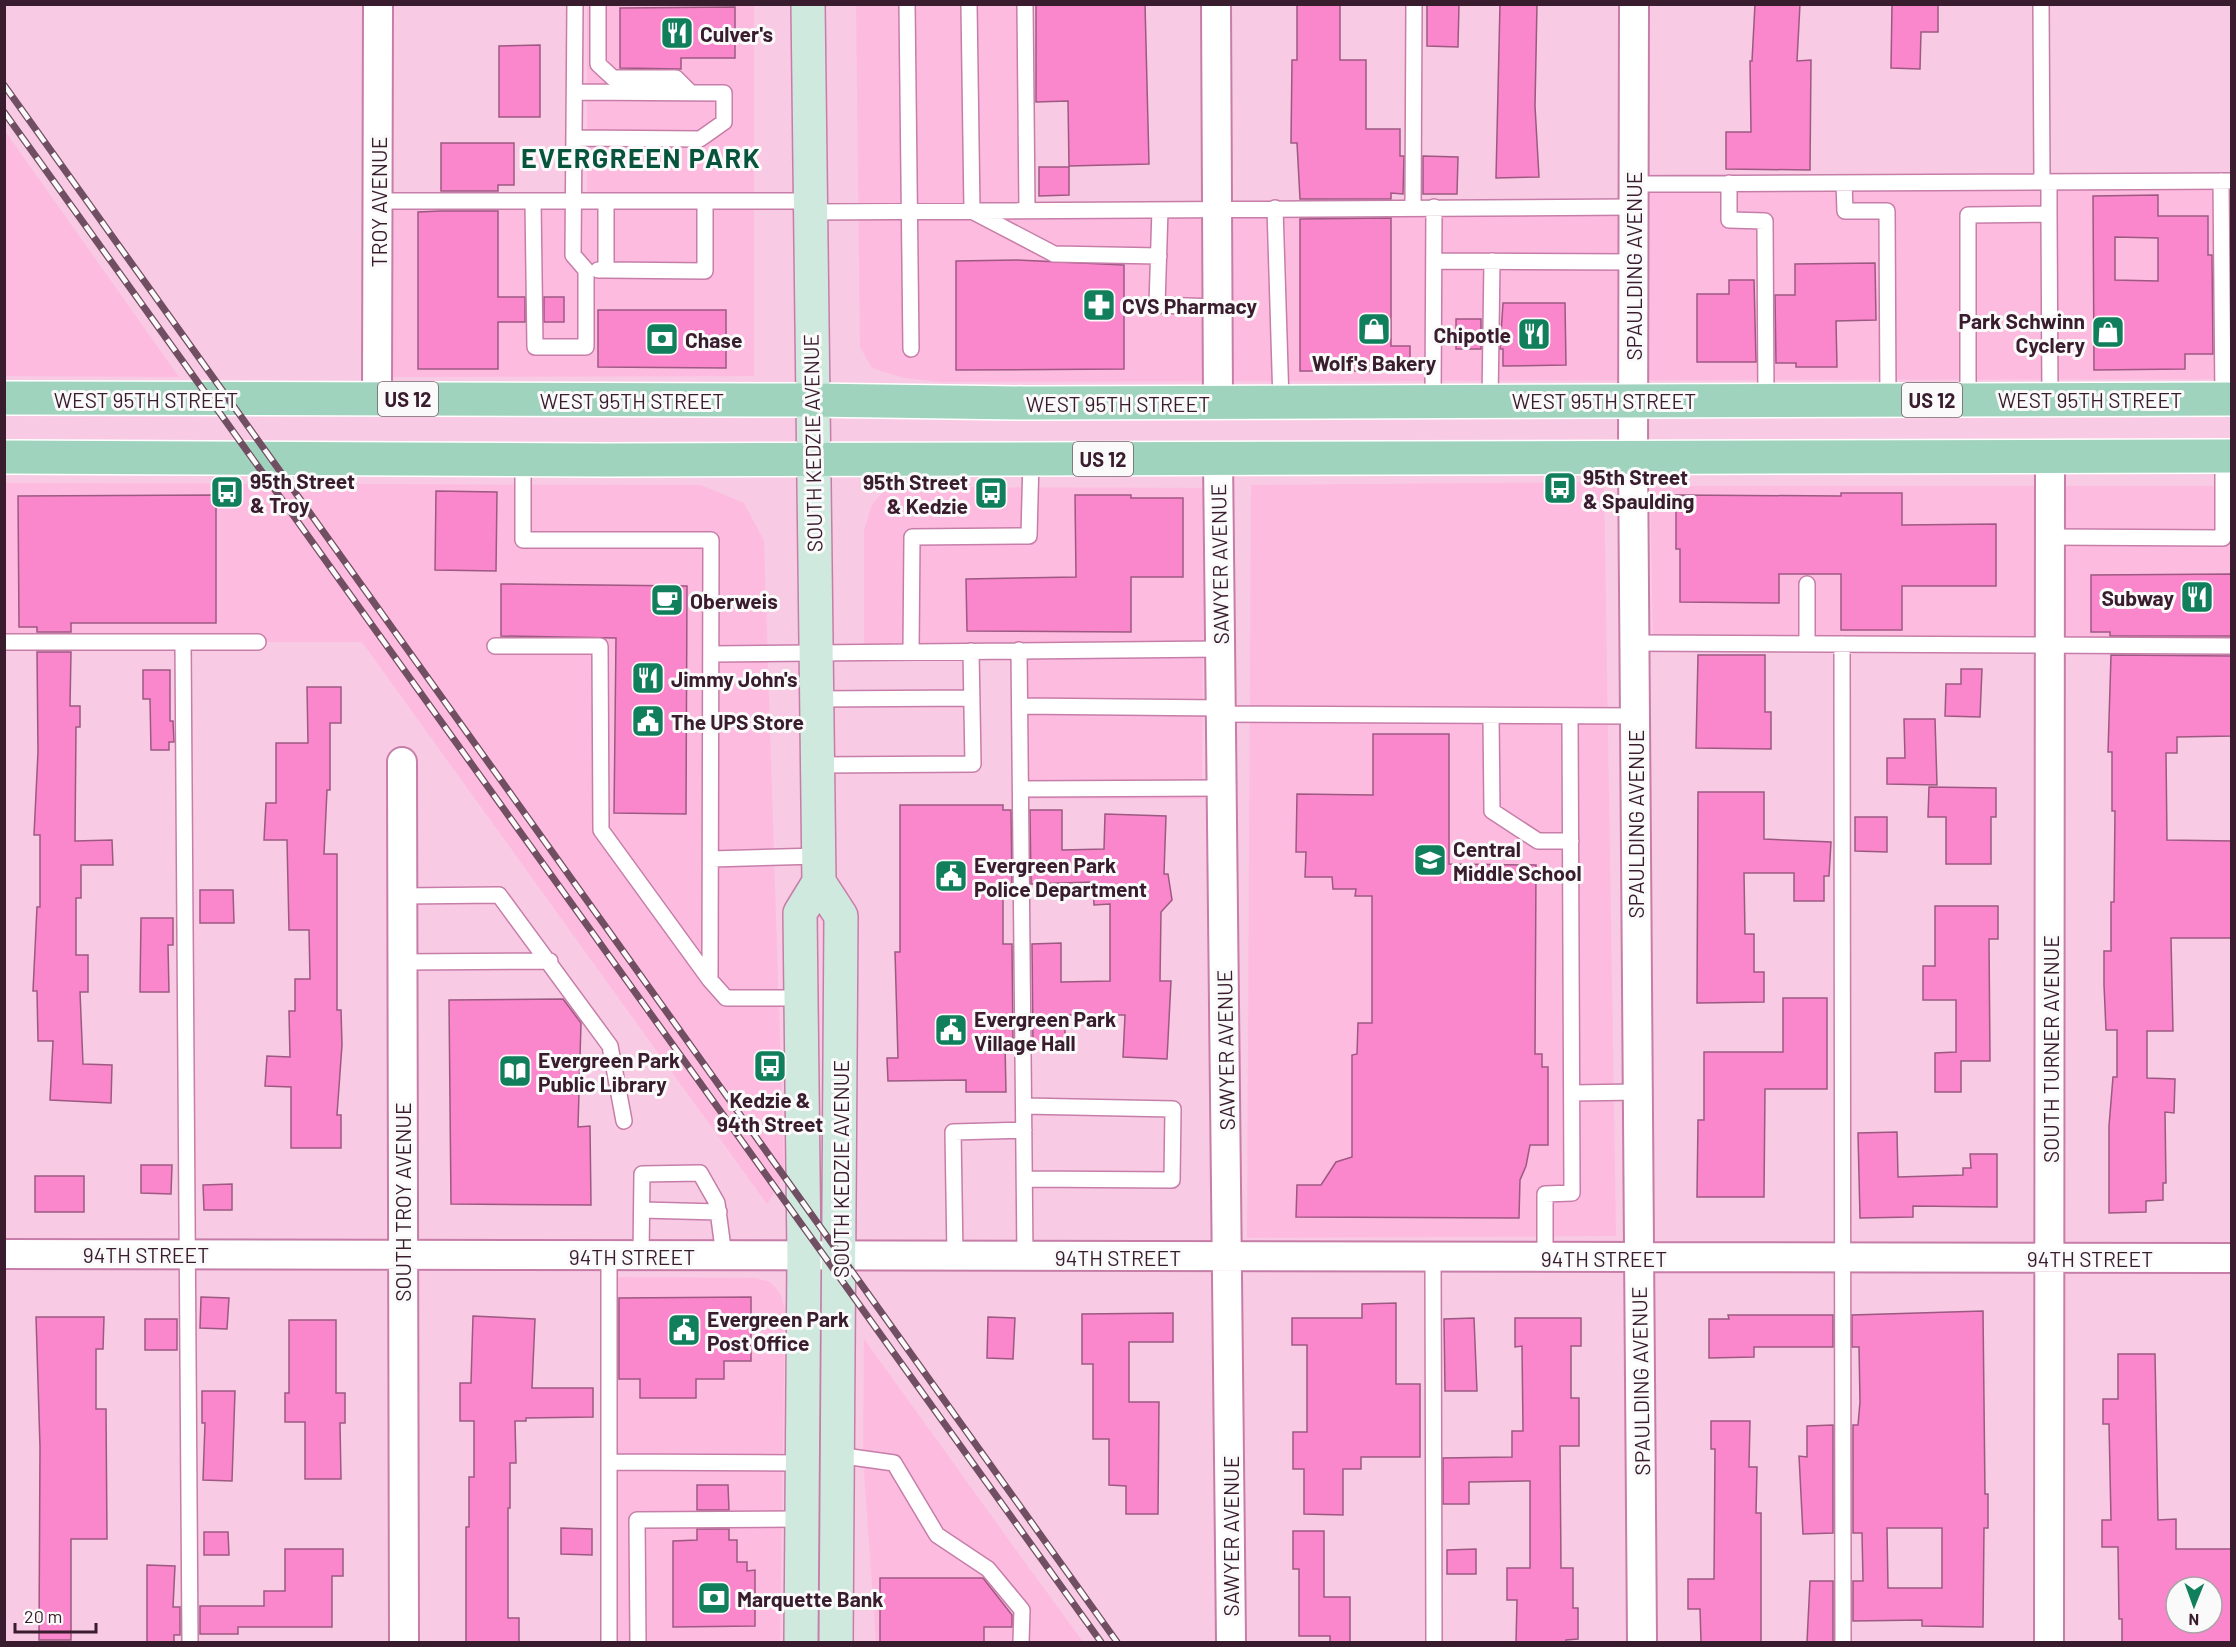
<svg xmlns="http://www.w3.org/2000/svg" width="2236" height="1647" viewBox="0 0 2236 1647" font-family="Barlow,sans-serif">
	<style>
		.built { fill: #febbe0 }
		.building { fill: #fa86cc; stroke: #9d5982; stroke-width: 1.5; fill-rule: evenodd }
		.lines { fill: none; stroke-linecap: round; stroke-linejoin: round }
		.service-casing { stroke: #c67ea8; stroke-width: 18 }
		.minor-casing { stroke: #c67ea8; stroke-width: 32 }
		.secondary-casing { stroke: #c67ea8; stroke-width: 36 }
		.primary-casing { stroke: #fff; stroke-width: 36 }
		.service { stroke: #fff; stroke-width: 15 }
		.minor { stroke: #fff; stroke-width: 28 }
		.secondary { stroke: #d0e9de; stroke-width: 33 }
		.primary { stroke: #a0d3be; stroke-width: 33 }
		.rail-casing { stroke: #714f62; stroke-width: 7 }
		.rail { stroke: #fafafa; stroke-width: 4.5; stroke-dasharray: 14; stroke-linecap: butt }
		.labels { text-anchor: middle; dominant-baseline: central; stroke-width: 6; stroke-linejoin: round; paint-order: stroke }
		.shield { fill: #fafafa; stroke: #735f6a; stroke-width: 1.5 }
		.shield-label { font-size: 20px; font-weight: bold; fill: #391c2d }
		.poi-label { font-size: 21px; font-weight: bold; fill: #391c2d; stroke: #fafafa; text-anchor: start }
		.street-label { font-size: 21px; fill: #391c2d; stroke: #fafafa }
		.district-label { font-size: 27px; font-weight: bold; letter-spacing: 1.5px; fill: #08533b; stroke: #fafafa }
	</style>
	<rect width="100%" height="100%" fill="#f8cae3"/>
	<!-- built -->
	<path class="built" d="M587,5H754V376L383,377L382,210H587Z
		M856,5H1025L1027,210L1633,207V184L2231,181V379L940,382L904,378L872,368L860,347Z
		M4,131H5L179,377L5,376Z
		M1604,482L1616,1236L1247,1238L1251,485Z
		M5,483L701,485L744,503L764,541L784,1169L779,1185L767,1204L362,642H5Z
		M1650,486H2231V646L1653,644Z
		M905,487L1204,488L1202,799H1021L1019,650L864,652V530L872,505L884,491Z
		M609,1277L755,1278L770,1282L780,1293L785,1309L780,1642H608Z
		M864,1339L1024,1561L1083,1642H876L863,1459Z"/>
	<!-- building -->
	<path class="building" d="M1036,4H1145L1149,164L1069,166L1068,101L1036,102Z
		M1297,4H1340V60H1366V129H1400V156H1404L1403,194L1391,193V199H1300L1297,143H1291L1292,60H1297Z
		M1427,4H1459L1458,47L1427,46Z
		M1500,4H1537L1535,106L1539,177L1496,178Z
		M1755,4H1800L1797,61L1811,60L1810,170L1726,169V132H1751L1750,61H1752Z
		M1892,4H1938V32H1921L1920,69L1891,68Z
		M735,7V58H681V69L620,68V8Z
		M540,45V117H499V46Z
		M441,143H514V185H498V191H441Z
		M1423,156L1458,157L1457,194H1423Z
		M1039,167H1069V195L1039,196Z
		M2158,195V216H2208V255H2212L2213,354H2185V369L2094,370L2093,196ZM2115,237L2158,238V281L2115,280Z
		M441,211H498V297H525V322H498V369H418V212Z
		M1391,218V346H1410V371H1300V219Z
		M1017,260L1124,265V369L956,370V261Z
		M1875,263L1876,320L1836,321L1837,367H1796V363H1776L1775,295H1795V264Z
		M1729,280H1754L1756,362H1697V294H1729Z
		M544,297H564V322H544Z
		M1503,303H1565L1566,365L1503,366V349H1500Z
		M598,310H726V368L598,367Z
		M1456,319H1481V349H1456Z
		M436,491L497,492L496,571L435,570Z
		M1841,493H1902V525L1996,524V586H1902V630H1841V574H1779V603L1680,602V549H1676V495L1841,496Z
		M216,495V623H71V632H37V627H19L18,496Z
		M1075,495H1131V498H1183V577H1131V632L967,631L966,579L1076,577Z
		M2232,574V636H2110V632H2091V575Z
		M501,584L687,586L686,814L614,813L616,638L501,636Z
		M37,652H71L70,706H80V727H76L75,841L112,840L113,865H81V898H76V955H88V992H80L83,1064L112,1065L111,1103L50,1100L53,1041H38L37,991H33L37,907H40V835H34L38,752Z
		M1698,655H1765V712H1771V749L1696,748Z
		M2111,655L2232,656V736L2177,737V753H2166L2167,840L2232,841V938H2171L2173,1031H2147V1078L2175,1079L2174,1113L2165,1112L2166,1183H2163V1200L2146,1201V1212L2109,1213V1126L2113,1077H2117V1030H2106L2104,985V951H2111V902H2114L2115,811H2112V752H2108Z
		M1961,669H1982L1980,717L1945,716L1946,684H1961Z
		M143,670H170V721H173L174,742H169V750H151L150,699H143Z
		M307,687H341V723H330V790H327L324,854H337V1010H341L342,1045L337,1115H341V1148H291V1087L265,1086L267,1056L290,1057L289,1011H295V979H310L309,930H289L287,840H264L266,803H276V743H308Z
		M1904,719H1935L1937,785L1887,784V758H1905Z
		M1373,734H1449V864L1536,865L1535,1054H1542V1067H1548V1145H1530L1526,1166L1520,1180L1519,1218L1296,1217L1297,1185H1321L1336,1162L1352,1157V1055L1357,1054L1358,1023H1372V896H1355L1356,889H1333L1332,877H1305L1306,852H1296L1297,794L1373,795Z
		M1929,787L1996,788V817H1991V864H1946V817H1928Z
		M1698,792H1764V839L1831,842L1829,876H1824V901H1794V873H1744L1745,934H1754V972H1764V1002L1697,1003Z
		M900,805H1003V810H1011L1012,884H1003V944H1012L1013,1044H1005L1006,1092H966V1080L888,1081L887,1058H898L895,952H900Z
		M1030,810H1062V850L1104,849L1105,814L1166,816L1164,874H1168L1172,900L1161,912L1160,981H1171L1167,1059L1123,1057L1125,1015H1065V1043H1033L1032,944L1061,943V982L1110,981V904L1094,905L1093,882L1031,884Z
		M1855,817H1887V852L1855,851Z
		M200,890H233L234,923H200Z
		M1935,906H1998V939H1989L1990,1061H1961V1092H1935V1053L1956,1052V1000H1923V966H1935Z
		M141,918H173V945H168L169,992H140Z
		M1783,998H1827V1089H1765L1764,1197H1697L1698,1120H1704V1052H1783Z
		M563,999L581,1023L578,1127L590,1126L591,1205L451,1204L449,1000Z
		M1897,1132L1898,1177L1963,1175V1168H1971L1970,1154H1997V1207L1913,1206V1217L1860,1218L1858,1133Z
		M141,1165H172L171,1194L141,1193Z
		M35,1176H84V1212H35Z
		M232,1184V1210H204L203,1185Z
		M201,1297L229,1298L227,1329L200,1328Z
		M751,1297V1361H724V1379H696V1398H640V1379H619V1298Z
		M1396,1303V1384H1420V1457H1361V1469H1343V1515L1304,1514V1469H1293V1432H1307V1345H1292V1318H1362V1304Z
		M1983,1311L1985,1494H1988V1528H1984L1983,1627L1922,1626V1620L1853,1621V1581H1863L1862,1533H1853V1425H1858L1860,1402L1859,1347H1852V1315ZM1887,1528H1942V1588H1888Z
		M1173,1313V1342H1129V1402H1159L1158,1514H1126V1486L1109,1485V1439H1093V1364H1082V1314Z
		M1728,1315H1833V1347H1754V1357L1709,1358V1319H1729Z
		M473,1316L535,1319L532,1388H593V1417L526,1418V1421H515L516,1463H510V1508H508V1618H519V1642H466V1527H469V1477H474V1421H460V1383H471Z
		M36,1317H104L103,1349H96V1409H106L107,1539H71V1640H39L40,1447Z
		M988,1317L1015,1318L1013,1359L987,1358Z
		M1474,1318L1477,1391H1445L1444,1319Z
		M1515,1318H1581V1346H1571V1398H1579V1446H1560L1561,1568H1573V1608H1578V1639L1566,1640V1642H1516L1517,1600H1507V1568H1530V1481L1469,1482V1504H1443V1458L1512,1457V1431H1523L1522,1346L1515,1347Z
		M145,1319H177V1350H145Z
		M289,1320H336V1393H345V1423H340L341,1479H305V1422H285V1393H289Z
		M2118,1354H2155L2158,1520L2176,1519V1549H2232V1642H2122V1619H2119L2118,1547H2102V1520H2111L2109,1424H2103V1399H2118ZM2176,1587H2212V1623H2176Z
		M202,1391H235L232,1481L203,1480L205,1423H202Z
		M1711,1421H1750L1749,1467H1757L1756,1513H1761V1642H1701L1700,1609H1688V1579H1714L1715,1449H1711Z
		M1833,1425V1533L1803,1534L1799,1456L1807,1457V1426Z
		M697,1485H728L729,1510H697Z
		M561,1528L592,1529V1555L561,1554Z
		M697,1529H729V1540H737V1562H747V1571L755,1570V1626L673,1627V1541L697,1540Z
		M1293,1531H1324V1597H1350V1642H1330V1636H1299V1569H1293Z
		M204,1532H228L229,1555H204Z
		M285,1549H343V1576H332V1627H238V1634H200V1606H264V1591H285Z
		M1476,1549V1574H1447V1550Z
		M147,1565L175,1566L173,1607H180V1635H174V1642H147Z
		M880,1578H983L1012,1615V1627H984V1642H880Z
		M1810,1581H1833V1642H1807Z"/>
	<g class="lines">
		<!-- service casing -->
		<g class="service-casing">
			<path id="service" d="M598,4V64L613,78H676L691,93
				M907,4L911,349
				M969,4L972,211L1054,254L1159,256
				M1025,4L1027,210
				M2041,4L2042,182
				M575,92L724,93V122L700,139L575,138
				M2221,181L2223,399
				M2049,182V214
				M1729,183V220L1765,221L1766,400
				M1844,183L1845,211H1887L1888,400
				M1633,184L2232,181
				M377,201H810
				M533,201L535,347H586V270L573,255L575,4
				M1275,208L1281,402
				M1413,208L1414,4
				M1160,210L1157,305L1217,307
				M810,212L1633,207
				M1434,261L1633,262
				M598,270H606V201
				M606,270L705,271V201
				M1968,399V215L2049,214L2050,400
				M1433,401L1434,207
				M1490,401L1492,261
				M523,459V540H711L710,980L726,998H801
				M2050,537L2223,538V456
				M4,642H258
				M183,642L190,1642
				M1634,643L2232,646
				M1807,644V584
				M1842,644L1843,1642
				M495,646H600L601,830L710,980
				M1019,650L1025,1257
				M911,651L912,537L1029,536L1031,459
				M711,654L1220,649
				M815,699L972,698
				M1020,706L1221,708
				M1221,714L1635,716
				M1491,716L1492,811L1538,841H1571
				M817,765L973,764L971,651
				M1021,789L1222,788
				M711,859L819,856
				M401,896L499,895L610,1046L624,1121
				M401,962L550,961
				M1572,1093L1637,1092
				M1024,1106L1173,1109L1172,1180L1025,1179
				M642,1210L719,1212
				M641,1255L642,1174L700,1173L717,1203L724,1256
				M955,1256L953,1132L1024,1130
				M1433,1258L1434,1642
				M1545,1258V1194L1572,1193L1570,716
				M837,1455L894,1463L937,1535L988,1569L1022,1610L1021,1642
				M609,1462L802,1463
				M609,1642V1255
				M638,1642L637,1520L802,1519"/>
		</g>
		<!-- minor casing -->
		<g class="minor-casing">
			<path id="minor" d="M1216,4L1218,402
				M1634,4L1633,457L1642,1642
				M377,399L378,4
				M1218,459L1231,1641
				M402,762L404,1642
				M4,1254L2232,1258
				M2049,1642L2050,456"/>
		</g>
		<!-- secondary casing -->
		<g class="secondary-casing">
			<path id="secondary" d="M808,4L819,882L841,916L836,1642
				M801,1642L804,1256L800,913L819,882"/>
		</g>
		<!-- primary casing -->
		<g class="primary-casing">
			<path id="primary" d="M4,398L811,400L1025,403L2232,399
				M4,457L605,460L2232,456"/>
		</g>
		<!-- service -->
		<use href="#service" class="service"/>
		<!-- minor -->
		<use href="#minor" class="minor"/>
		<!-- secondary -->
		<use href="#secondary" class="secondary"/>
		<!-- primary -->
		<use href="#primary" class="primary"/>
		<!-- rail casing -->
		<g class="rail-casing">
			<path id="rail" d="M4,85L1117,1642
				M4,112L1101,1642"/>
		</g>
		<!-- rail -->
		<use href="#rail" class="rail"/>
	</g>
	<!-- icons -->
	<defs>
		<g id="restaurant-square" transform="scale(1.725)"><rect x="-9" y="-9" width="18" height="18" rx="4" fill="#117f5c" stroke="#fafafa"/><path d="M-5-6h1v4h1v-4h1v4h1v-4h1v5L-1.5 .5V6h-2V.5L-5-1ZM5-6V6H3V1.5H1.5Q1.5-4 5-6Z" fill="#fff"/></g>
		<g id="pharmacy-square" transform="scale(1.725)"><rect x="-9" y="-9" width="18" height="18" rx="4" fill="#117f5c" stroke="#fafafa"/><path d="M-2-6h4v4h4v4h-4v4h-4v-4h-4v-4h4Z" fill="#fff"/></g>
		<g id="shop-square" transform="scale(1.725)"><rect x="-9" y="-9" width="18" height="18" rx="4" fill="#117f5c" stroke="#fafafa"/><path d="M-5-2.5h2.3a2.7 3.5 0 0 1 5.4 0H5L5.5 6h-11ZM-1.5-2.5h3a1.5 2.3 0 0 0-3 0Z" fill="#fff"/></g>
		<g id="bank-square" transform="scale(1.725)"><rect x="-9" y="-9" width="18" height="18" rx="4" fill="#117f5c" stroke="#fafafa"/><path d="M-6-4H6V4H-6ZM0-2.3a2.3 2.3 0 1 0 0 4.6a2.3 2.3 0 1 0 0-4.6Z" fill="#fff"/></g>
		<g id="bus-square" transform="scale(1.725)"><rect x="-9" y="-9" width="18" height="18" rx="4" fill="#117f5c" stroke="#fafafa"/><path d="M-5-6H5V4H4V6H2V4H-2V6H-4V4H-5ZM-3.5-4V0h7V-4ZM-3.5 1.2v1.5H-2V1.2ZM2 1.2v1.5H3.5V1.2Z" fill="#fff"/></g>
		<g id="cafe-square" transform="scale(1.725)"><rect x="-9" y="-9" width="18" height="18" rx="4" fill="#117f5c" stroke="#fafafa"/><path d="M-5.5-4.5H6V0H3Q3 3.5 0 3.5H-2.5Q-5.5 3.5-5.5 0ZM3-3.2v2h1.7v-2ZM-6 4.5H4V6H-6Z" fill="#fff"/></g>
		<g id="civic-square" transform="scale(1.725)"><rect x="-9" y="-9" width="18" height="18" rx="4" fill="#117f5c" stroke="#fafafa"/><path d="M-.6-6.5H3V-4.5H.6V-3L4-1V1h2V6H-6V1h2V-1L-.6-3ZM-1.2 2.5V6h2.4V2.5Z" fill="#fff"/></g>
		<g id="school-square" transform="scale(1.725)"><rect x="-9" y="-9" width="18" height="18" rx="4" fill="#117f5c" stroke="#fafafa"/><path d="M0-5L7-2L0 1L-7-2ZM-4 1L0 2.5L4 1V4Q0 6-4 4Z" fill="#fff"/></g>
		<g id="library-square" transform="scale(1.725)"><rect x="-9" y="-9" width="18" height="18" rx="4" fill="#117f5c" stroke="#fafafa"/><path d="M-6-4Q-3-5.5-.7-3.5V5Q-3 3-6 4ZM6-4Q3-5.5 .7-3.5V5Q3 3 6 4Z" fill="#fff"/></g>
	</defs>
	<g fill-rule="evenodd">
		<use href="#restaurant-square" x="677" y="33"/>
		<use href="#pharmacy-square" x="1099" y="305"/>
		<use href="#shop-square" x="1374" y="329"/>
		<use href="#shop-square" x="2108" y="332"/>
		<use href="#restaurant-square" x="1534" y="334"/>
		<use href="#bank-square" x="662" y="339"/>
		<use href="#bus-square" x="1560" y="488"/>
		<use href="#bus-square" x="227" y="492"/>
		<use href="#bus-square" x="991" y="493"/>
		<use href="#restaurant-square" x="2197" y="597"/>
		<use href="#cafe-square" x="667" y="600"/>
		<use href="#restaurant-square" x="648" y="678"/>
		<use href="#civic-square" x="648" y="721"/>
		<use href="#school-square" x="1430" y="860"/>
		<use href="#civic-square" x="951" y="876"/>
		<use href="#civic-square" x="951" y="1030"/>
		<use href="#bus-square" x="770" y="1066"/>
		<use href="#library-square" x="515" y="1071"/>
		<use href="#civic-square" x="684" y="1330"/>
		<use href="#bank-square" x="714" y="1598"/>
	</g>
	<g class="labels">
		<!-- shield labels -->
		<g class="shield">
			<rect x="378" y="382" width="60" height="34" rx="4.5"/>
			<rect x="1902" y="383" width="60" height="34" rx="4.5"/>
			<rect x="1073" y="442" width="60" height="34" rx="4.5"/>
		</g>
		<g class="shield-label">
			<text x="408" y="399">US 12</text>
			<text x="1932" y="400">US 12</text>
			<text x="1103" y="459">US 12</text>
		</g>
		<!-- poi labels -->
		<g class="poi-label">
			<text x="700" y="33">Culver's</text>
			<text x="1122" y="305">CVS Pharmacy</text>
			<text x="2085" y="320" text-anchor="end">Park Schwinn<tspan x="2085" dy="24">Cyclery</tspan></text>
			<text x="1511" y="334" text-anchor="end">Chipotle</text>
			<text x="685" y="339">Chase</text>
			<text x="1374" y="362" text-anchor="middle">Wolf's Bakery</text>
			<text x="1583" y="476">95th Street<tspan x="1583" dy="24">&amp; Spaulding</tspan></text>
			<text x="250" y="480">95th Street<tspan x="250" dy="24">&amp; Troy</tspan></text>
			<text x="968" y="481" text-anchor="end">95th Street<tspan x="968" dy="24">&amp; Kedzie</tspan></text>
			<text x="2174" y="597" text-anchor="end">Subway</text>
			<text x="690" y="600">Oberweis</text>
			<text x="671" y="678">Jimmy John's</text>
			<text x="671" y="721">The UPS Store</text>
			<text x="1453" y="848">Central<tspan x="1453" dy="24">Middle School</tspan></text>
			<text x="974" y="864">Evergreen Park<tspan x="974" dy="24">Police Department</tspan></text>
			<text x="974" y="1018">Evergreen Park<tspan x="974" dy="24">Village Hall</tspan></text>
			<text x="538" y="1059">Evergreen Park<tspan x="538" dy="24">Public Library</tspan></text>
			<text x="770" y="1099" text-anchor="middle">Kedzie &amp;<tspan x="770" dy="24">94th Street</tspan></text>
			<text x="707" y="1318">Evergreen Park<tspan x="707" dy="24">Post Office</tspan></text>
			<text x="737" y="1598">Marquette Bank</text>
		</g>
		<!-- street labels -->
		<g class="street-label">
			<text transform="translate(378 202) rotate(-90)">TROY AVENUE</text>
			<text transform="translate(1633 266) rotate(-90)">SPAULDING AVENUE</text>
			<text x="146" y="399">WEST 95TH STREET</text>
			<text x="2090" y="399">WEST 95TH STREET</text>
			<text x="632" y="400">WEST 95TH STREET</text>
			<text x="1604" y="400">WEST 95TH STREET</text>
			<text x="1118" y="403">WEST 95TH STREET</text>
			<text transform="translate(812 443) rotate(-91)">SOUTH KEDZIE AVENUE</text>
			<text transform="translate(1219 564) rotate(-91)">SAWYER AVENUE</text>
			<text transform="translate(1635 824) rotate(-90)">SPAULDING AVENUE</text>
			<text transform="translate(2050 1049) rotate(-90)">SOUTH TURNER AVENUE</text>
			<text transform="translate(1225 1050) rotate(-91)">SAWYER AVENUE</text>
			<text transform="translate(840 1169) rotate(-90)">SOUTH KEDZIE AVENUE</text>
			<text transform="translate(402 1202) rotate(-90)">SOUTH TROY AVENUE</text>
			<text x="146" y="1254">94TH STREET</text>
			<text x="632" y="1256">94TH STREET</text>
			<text x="1118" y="1257">94TH STREET</text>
			<text x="1604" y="1258">94TH STREET</text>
			<text x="2090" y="1258">94TH STREET</text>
			<text transform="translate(1640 1381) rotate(-91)">SPAULDING AVENUE</text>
			<text transform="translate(1230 1536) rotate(-90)">SAWYER AVENUE</text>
		</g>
		<!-- district labels -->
		<g class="district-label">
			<text x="641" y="157">EVERGREEN PARK</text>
		</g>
	</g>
	<!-- border -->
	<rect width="2236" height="1647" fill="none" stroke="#391c2d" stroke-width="12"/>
	<!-- north arrow -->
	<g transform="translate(2194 1605) rotate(181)"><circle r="28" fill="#fafafa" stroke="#ada1a8" stroke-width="1.5"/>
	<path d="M0-4.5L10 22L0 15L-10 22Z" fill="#117f5c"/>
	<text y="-9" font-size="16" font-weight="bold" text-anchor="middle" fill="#391c2d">N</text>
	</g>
	<!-- scale -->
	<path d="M15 1623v9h81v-9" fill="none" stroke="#391c2d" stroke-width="3"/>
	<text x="24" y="1623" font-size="18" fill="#391c2d" stroke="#fafafa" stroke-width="4.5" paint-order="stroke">20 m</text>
</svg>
